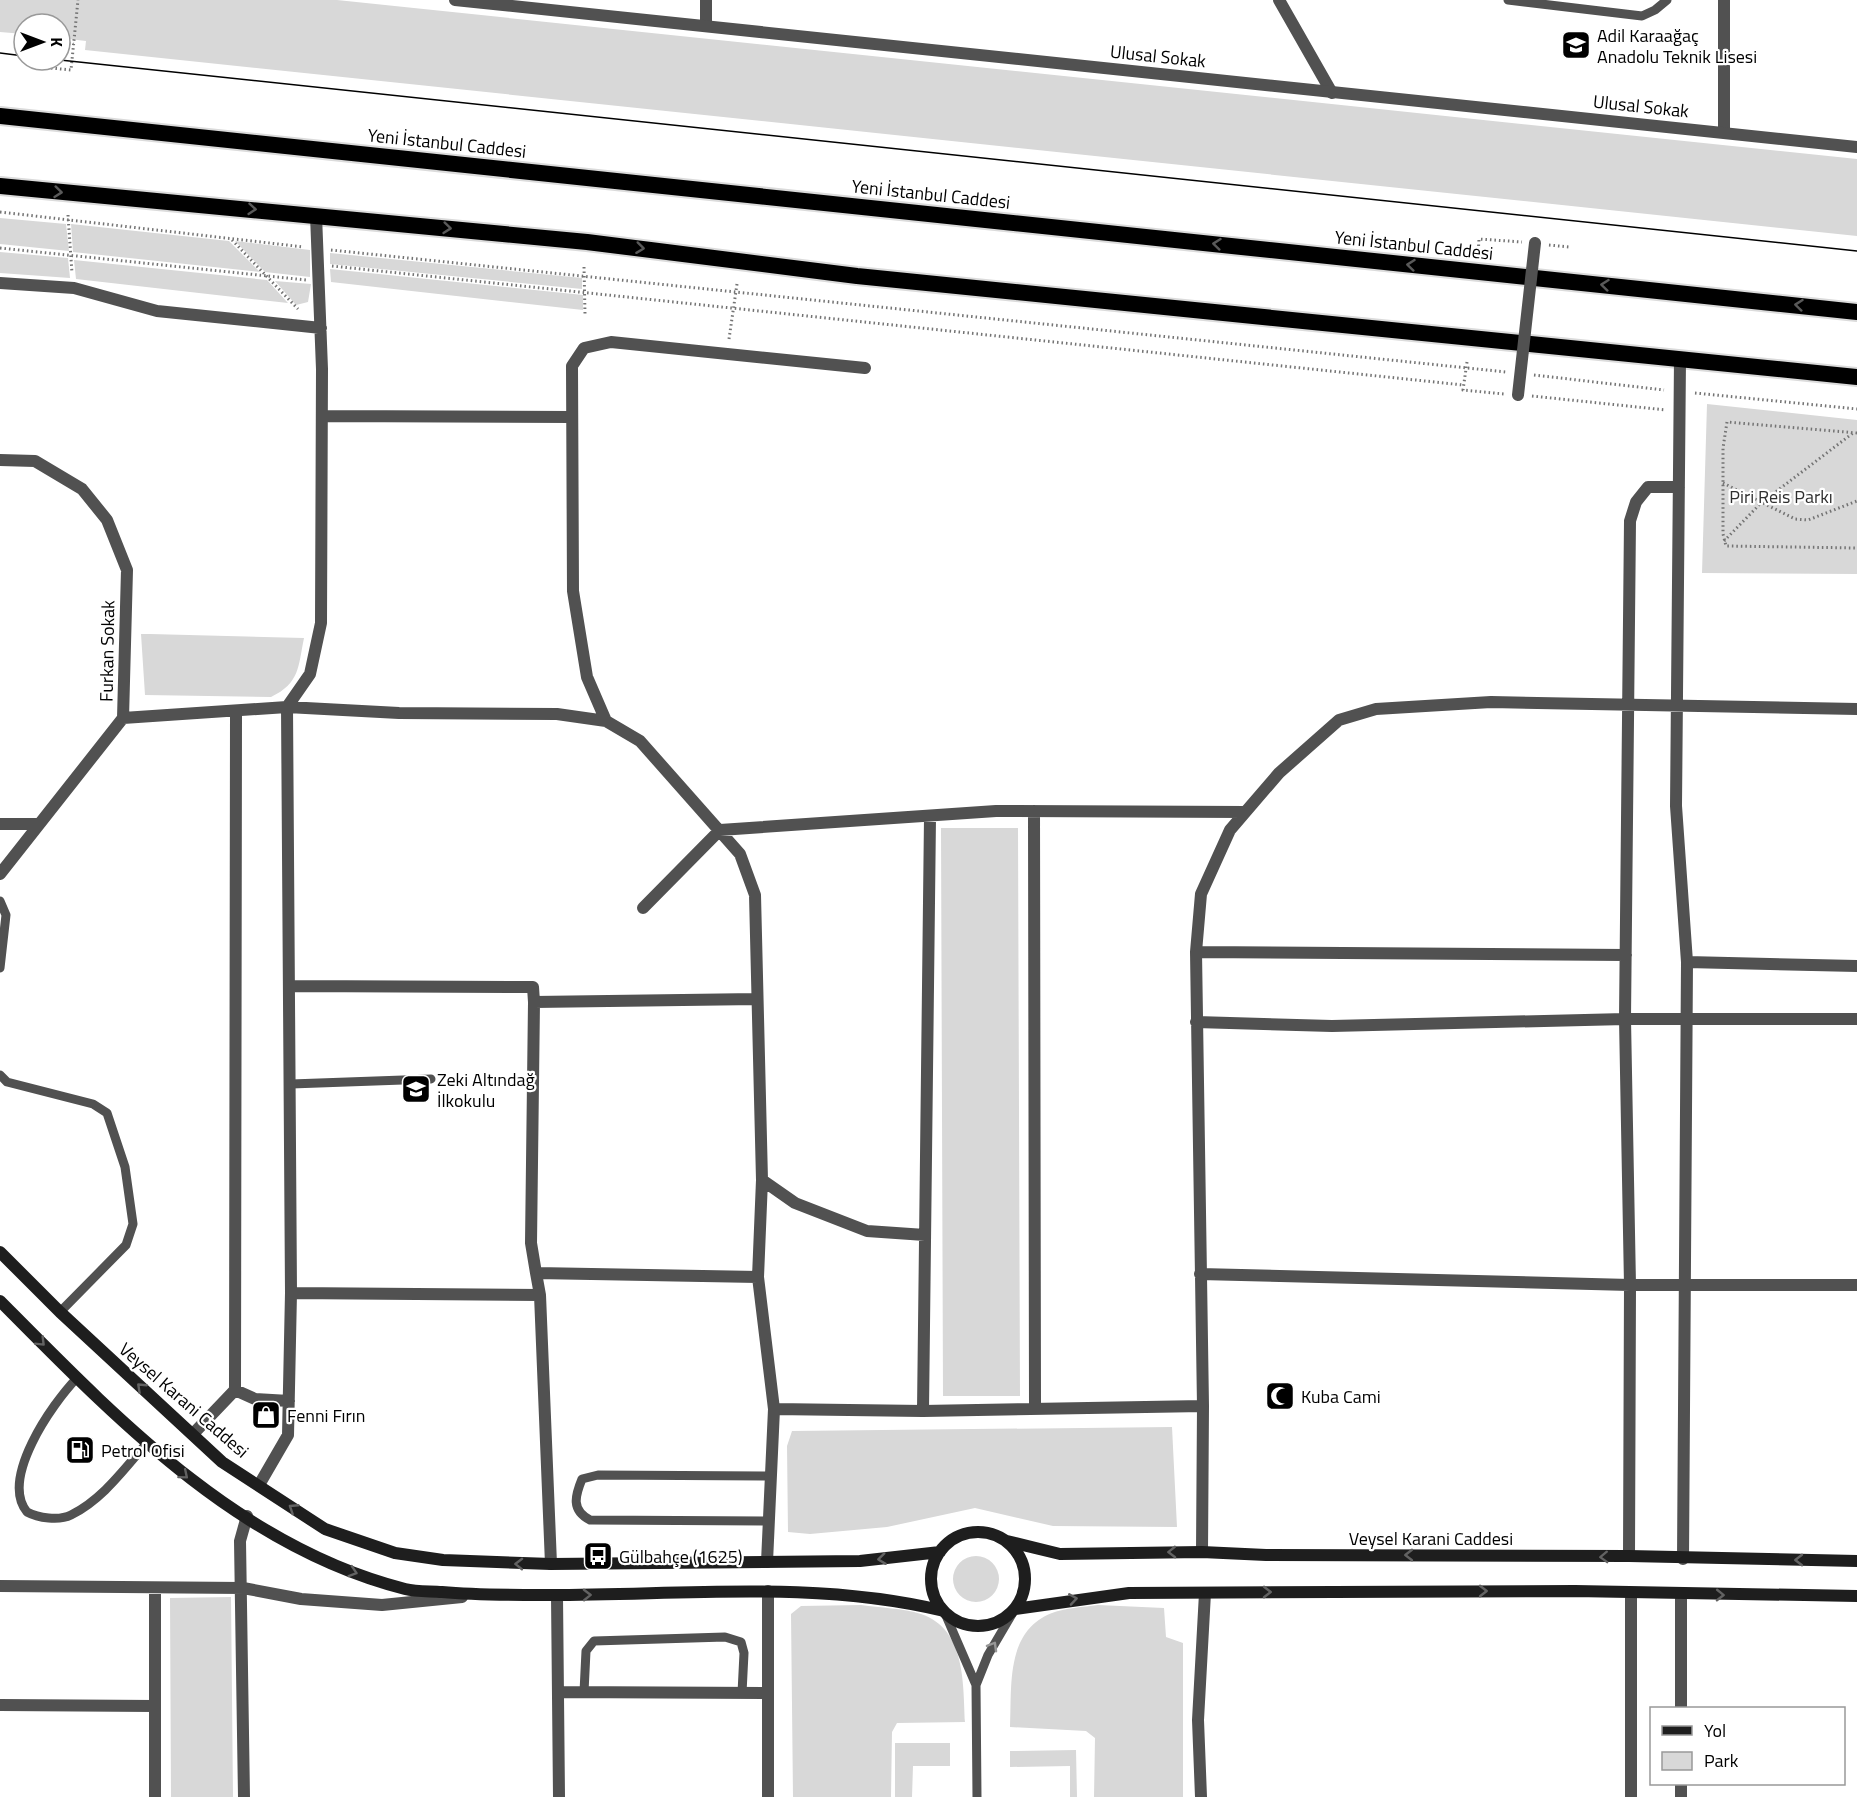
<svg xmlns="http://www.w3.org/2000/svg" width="1857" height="1797" viewBox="0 0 1857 1797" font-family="'Titillium Web',sans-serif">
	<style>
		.green { fill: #d8d8d8 }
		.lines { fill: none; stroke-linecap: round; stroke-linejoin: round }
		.trunk-casing { stroke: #dbdbdb; stroke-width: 20 }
		.path { stroke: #737373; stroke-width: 3; stroke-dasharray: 1.5 3; stroke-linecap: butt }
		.service { stroke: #515151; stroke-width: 9 }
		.minor { stroke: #515151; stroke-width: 12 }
		.tertiary { stroke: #515151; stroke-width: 12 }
		.secondary { stroke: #1e1e1e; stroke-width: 12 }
		.trunk { stroke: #000; stroke-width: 16 }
		.tram { stroke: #000; stroke-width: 1.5 }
		.pedestrian-bridge { stroke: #515151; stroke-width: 12 }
		.oneway { stroke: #595959 }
		.oneway2 { stroke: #626262 }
		.oneway3 { stroke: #979797 }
		.labels { text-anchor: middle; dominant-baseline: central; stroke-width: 4.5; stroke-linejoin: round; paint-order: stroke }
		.poi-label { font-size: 18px; fill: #000; stroke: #fff; text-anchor: start }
		.street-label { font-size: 18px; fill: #000; stroke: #fff }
		.park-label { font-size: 18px; fill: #2f2f2f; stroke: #fff }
	</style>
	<rect width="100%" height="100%" fill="#fff"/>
	<!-- green -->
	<path class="green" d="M0,0H337L1857,159V236L85,50L86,41L60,38V24H24V34L0,32Z
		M0,218L66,224L69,251L0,244Z
		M71,224L229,241L260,272L73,252Z
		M235,241L310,250V277L265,272Z
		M0,252L68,258L70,278L0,273Z
		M330,253L582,278V289L330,264Z
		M74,260L267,280L288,303L76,279Z
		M330,269L583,295V310L331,282Z
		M275,281L311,284L308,302L296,305Z
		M1707,404L1857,420V574L1702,573Z
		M141,634H150L304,638C298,667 300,683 271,697L145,695Z
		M941,828H1018L1020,1396H943Z
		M1172,1427L1177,1527L1053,1526L975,1508L887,1527L810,1534L788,1532L787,1446L792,1431Z
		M953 1579a23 23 0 1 1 46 0a23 23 0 1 1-46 0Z
		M231,1597L233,1797H171L170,1598Z
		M861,1605C880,1608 903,1608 921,1614C966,1629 963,1684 965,1722L897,1723L892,1732L891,1797H793L791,1614L801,1606Z
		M1098,1605L1164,1608L1166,1637L1183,1643V1797H1094L1095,1738L1086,1731L1010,1727C1012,1687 1005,1631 1052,1613C1065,1608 1083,1607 1098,1605Z
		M895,1743H950V1766H913L912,1797H895Z
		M1076,1750L1077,1797H1070V1766L1010,1767V1751Z"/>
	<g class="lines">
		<!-- trunk casing -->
		<g class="trunk-casing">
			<path id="trunk" d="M0,116L1857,312
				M0,186L587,242L857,276L1857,377"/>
		</g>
		<!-- path -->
		<path class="path" d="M60,43L74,44
			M51,68L71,70L78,0
			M0,212L304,247
			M68,215L72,273
			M232,240L298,309
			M1549,245L1569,247
			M0,248L306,280
			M331,250L1506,372
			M1478,255L1479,239L1522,242
			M332,266L1463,385
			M584,267L585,314
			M729,339L737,284
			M1467,362L1463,390L1504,394
			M1534,375L1664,390
			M1695,393L1857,409
			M1532,396L1666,410
			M1857,433L1727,422L1723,448V534L1726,546L1857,548
			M1723,483L1795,519L1808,520L1857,501
			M1724,541L1761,503L1853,433"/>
		<!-- service -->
		<path class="service" d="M1508,0L1642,16L1655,10L1667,0
			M0,901L6,915L0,968
			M0,1075L7,1082L93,1104L107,1113L125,1167L133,1224L126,1245L60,1312
			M291,1084L431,1079
			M77,1378C51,1405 0,1479 27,1512C38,1518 59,1521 71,1515C103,1499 124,1469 147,1443
			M769,1521L590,1520C571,1510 575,1496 582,1479L598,1475L771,1476
			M944,1611L976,1685L977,1797
			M976,1685L988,1655L1015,1609
			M584,1692L586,1651L594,1641L725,1637L741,1642L744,1653L742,1693"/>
		<!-- minor -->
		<path class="minor" d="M1279,0L1332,93
			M706,26V0
			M1724,132V0
			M0,283L74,288L157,311L321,328
			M1680,359L1676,806L1687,962L1683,1559
			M322,416L572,417
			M0,460L35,461L82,489L107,520L127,570L123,718L0,874
			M123,718L287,707L310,674L321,623L322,369L316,215
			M606,721L587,677L573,591L572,366L584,348L611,342L865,368
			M1034,811L1035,1409
			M0,824H38
			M643,908L720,830L996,811L1245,812
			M1196,952L1626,955
			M1687,962L1857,966
			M290,986L533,987L534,1002L757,999
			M534,1002L531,1243L536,1273
			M1196,1022L1332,1026L1625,1019H1857
			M762,1180L795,1203L867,1231L925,1235
			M1200,1274L1630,1285H1857
			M291,1293L540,1295
			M235,1390L255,1399L289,1401
			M774,1409L923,1411L1203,1406
			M923,1411L930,817
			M193,1434L235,1390L236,711
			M259,1485L288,1435L291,1293L287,707L399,713L557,714L606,721L640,741L740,854L755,895L762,1180L758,1277L774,1409L767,1562
			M1202,1552L1203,1406L1196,952L1201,894L1230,830L1279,773L1339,720L1376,709L1491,702L1857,709
			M1629,1556L1630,1285L1625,1019L1630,521L1636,502L1648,487H1679
			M551,1564L540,1295L536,1273L758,1277
			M0,1586L243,1588L301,1599L382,1605L462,1597
			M155,1588V1797
			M1631,1593V1797
			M557,1596L559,1797
			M558,1692L768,1693
			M0,1705L155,1706
			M1681,1708V1594
			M244,1797L240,1541L247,1516
			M768,1797V1591
			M1201,1797L1198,1720L1205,1593
			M1681,1797V1784"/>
		<!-- tertiary -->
		<path class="tertiary" d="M455,0L1857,147"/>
		<!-- secondary -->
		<path class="secondary" d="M0,1252L60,1312L222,1462L325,1529L395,1553L443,1560L551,1564L860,1561L940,1552
			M0,1301C116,1418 239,1547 405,1589C417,1592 430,1591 442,1592C475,1595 508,1595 541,1595C675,1596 812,1579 944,1611
			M931 1579a47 47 0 1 1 94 0a47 47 0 1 1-94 0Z
			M1007,1541L1060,1554L1202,1552L1266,1555L1629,1556L1857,1561
			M1015,1609L1129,1593L1575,1591L1857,1596"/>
		<!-- trunk -->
		<use href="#trunk" class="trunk"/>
		<!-- tram -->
		<path class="tram" d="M0,53L24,56
			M60,60L1857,251"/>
		<!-- pedestrian-bridge -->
		<path class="pedestrian-bridge" d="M1518,395L1535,243"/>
	</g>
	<!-- one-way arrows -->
	<defs><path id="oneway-chevron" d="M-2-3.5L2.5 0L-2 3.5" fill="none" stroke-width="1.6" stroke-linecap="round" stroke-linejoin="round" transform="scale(1.5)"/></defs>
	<g class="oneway">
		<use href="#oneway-chevron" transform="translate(58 192) rotate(6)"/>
		<use href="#oneway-chevron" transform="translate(252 209) rotate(5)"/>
		<use href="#oneway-chevron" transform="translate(447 228) rotate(6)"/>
		<use href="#oneway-chevron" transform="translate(1217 244) rotate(-174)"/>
		<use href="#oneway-chevron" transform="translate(640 248) rotate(7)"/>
		<use href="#oneway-chevron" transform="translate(1411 265) rotate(-174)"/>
		<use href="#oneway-chevron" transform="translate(1605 285) rotate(-174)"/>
		<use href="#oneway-chevron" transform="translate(1799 305) rotate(-174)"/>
	</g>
	<g class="oneway2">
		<use href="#oneway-chevron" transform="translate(41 1342) rotate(45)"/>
		<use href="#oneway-chevron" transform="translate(141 1387) rotate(-137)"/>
		<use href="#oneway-chevron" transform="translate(184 1475) rotate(40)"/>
		<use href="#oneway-chevron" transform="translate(293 1508) rotate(-147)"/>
		<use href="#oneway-chevron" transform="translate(1172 1552) rotate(179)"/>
		<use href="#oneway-chevron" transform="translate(1409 1555) rotate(180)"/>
		<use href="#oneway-chevron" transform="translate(1604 1557) rotate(178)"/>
		<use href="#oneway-chevron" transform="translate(882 1559) rotate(173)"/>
		<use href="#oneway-chevron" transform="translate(1799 1560) rotate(-180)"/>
		<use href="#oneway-chevron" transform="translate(519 1564) rotate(-179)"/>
		<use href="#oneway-chevron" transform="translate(353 1572) rotate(18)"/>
		<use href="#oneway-chevron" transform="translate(1483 1591)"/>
		<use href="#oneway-chevron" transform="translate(1267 1592)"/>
		<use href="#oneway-chevron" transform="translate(587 1595) rotate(-1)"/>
		<use href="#oneway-chevron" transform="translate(1720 1595) rotate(1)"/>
		<use href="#oneway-chevron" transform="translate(1073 1599) rotate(-9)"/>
	</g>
	<use class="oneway3" href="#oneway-chevron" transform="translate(993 1646) rotate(-60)"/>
	<!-- icons -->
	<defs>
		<g id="school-square" transform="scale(1.5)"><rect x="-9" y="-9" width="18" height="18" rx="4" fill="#000" stroke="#fff"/><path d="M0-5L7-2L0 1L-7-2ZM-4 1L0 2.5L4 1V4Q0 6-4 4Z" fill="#fff"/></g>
		<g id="mosque-square" transform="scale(1.5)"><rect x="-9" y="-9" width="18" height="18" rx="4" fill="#000" stroke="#fff"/><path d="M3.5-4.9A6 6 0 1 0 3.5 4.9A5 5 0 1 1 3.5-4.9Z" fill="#fff"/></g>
		<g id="shop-square" transform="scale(1.5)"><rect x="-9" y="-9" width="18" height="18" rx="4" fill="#000" stroke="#fff"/><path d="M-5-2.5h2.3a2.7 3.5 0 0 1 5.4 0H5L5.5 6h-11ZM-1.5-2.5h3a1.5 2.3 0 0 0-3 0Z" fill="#fff"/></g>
		<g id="fuel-square" transform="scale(1.5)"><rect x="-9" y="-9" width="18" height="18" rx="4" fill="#000" stroke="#fff"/><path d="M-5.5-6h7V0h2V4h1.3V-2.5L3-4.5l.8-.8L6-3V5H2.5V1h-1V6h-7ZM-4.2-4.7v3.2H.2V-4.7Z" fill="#fff"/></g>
		<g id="bus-square" transform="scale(1.5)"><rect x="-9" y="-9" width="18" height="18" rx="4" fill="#000" stroke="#fff"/><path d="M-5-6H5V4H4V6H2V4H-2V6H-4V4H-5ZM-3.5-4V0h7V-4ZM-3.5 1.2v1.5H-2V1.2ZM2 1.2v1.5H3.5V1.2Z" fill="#fff"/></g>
	</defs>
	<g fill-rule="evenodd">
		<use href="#school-square" x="1576" y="45"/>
		<use href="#school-square" x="416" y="1089"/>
		<use href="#mosque-square" x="1280" y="1396"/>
		<use href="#shop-square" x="266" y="1415"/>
		<use href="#fuel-square" x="80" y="1450"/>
		<use href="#bus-square" x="598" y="1556"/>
	</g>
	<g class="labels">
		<!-- poi labels -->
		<g class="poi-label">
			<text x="1597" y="35">Adil Karaağaç<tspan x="1597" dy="21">Anadolu Teknik Lisesi</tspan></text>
			<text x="437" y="1079">Zeki Altındağ<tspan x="437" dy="21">İlkokulu</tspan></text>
			<text x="1301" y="1396">Kuba Cami</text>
			<text x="287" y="1415">Fenni Fırın</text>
			<text x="101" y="1450">Petrol Ofisi</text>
			<text x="619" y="1556">Gülbahçe (1625)</text>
		</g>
		<!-- street labels -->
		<g class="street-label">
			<text transform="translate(1158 56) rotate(6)">Ulusal Sokak</text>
			<text transform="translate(1641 106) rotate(6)">Ulusal Sokak</text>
			<text transform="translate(447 143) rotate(6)">Yeni İstanbul Caddesi</text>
			<text transform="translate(931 194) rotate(6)">Yeni İstanbul Caddesi</text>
			<text transform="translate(1414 245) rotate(6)">Yeni İstanbul Caddesi</text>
			<text transform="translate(107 651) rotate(-89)">Furkan Sokak</text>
			<text transform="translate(184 1400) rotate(41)">Veysel Karani Caddesi</text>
			<text x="1431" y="1538">Veysel Karani Caddesi</text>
		</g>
		<!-- park labels -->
		<g class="park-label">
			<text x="1781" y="496">Piri Reis Parkı</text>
		</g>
	</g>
	<!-- legend -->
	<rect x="1650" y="1707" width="195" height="78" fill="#ffffff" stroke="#999999" stroke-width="1.5"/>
	<rect x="1662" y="1726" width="30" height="9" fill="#1e1e1e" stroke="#999999" stroke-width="1.5"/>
	<text x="1704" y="1737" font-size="18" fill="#000000">Yol</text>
	<rect x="1662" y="1752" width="30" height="18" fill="#d8d8d8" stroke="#999999" stroke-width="1.5"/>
	<text x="1704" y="1767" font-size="18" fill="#000000">Park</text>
	<!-- north arrow -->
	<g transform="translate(42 42) rotate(90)"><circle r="28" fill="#ffffff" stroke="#999999" stroke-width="1.5"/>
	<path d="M0-4.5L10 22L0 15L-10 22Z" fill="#000000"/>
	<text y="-9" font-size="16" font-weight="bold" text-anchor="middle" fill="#000000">K</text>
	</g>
</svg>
